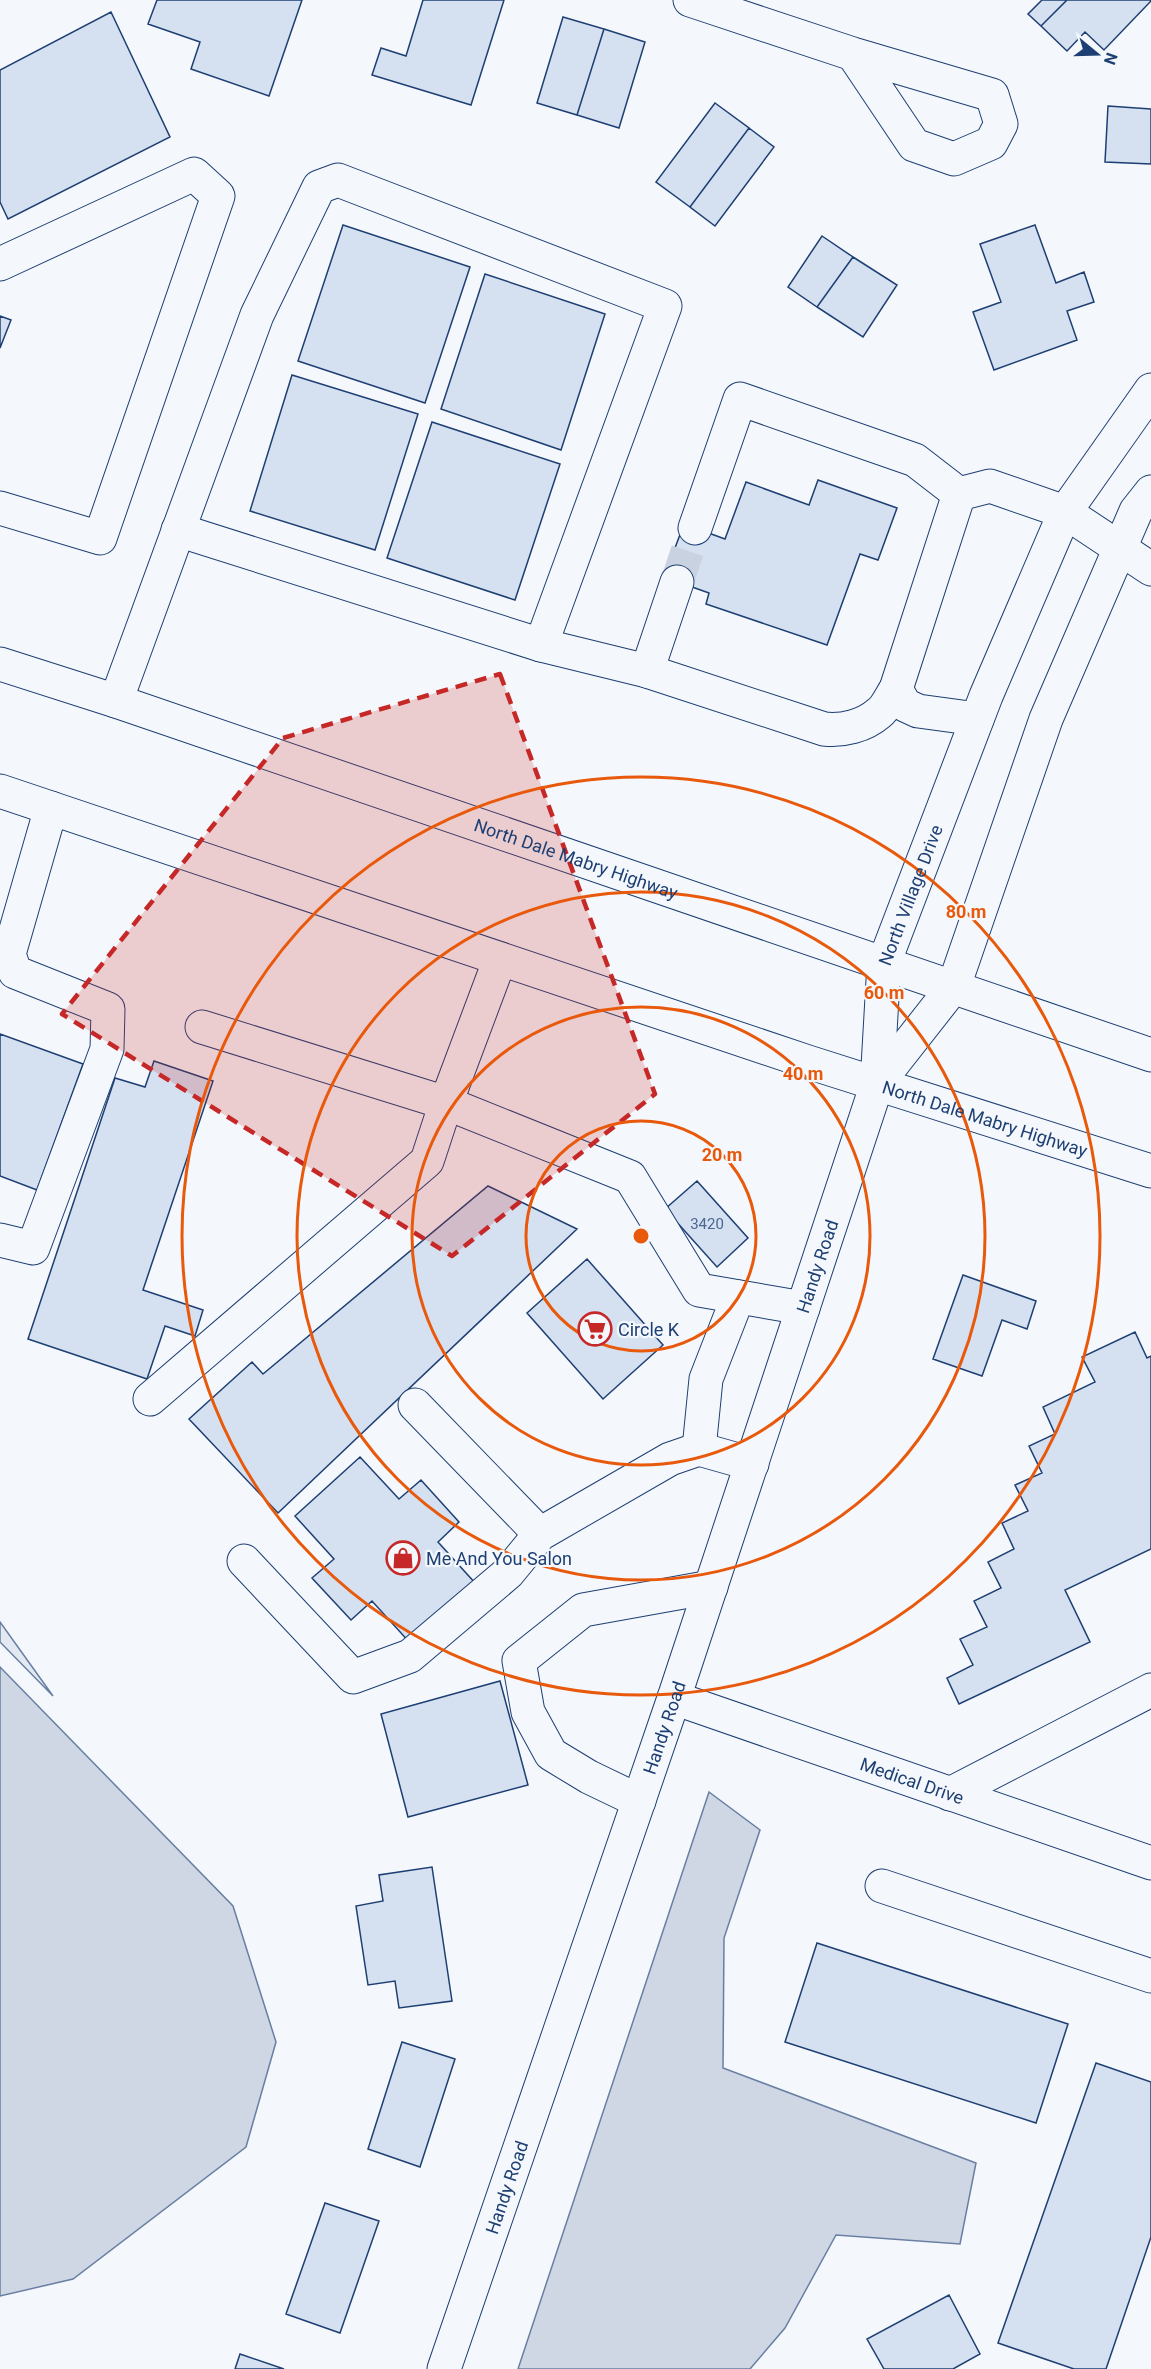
<svg xmlns="http://www.w3.org/2000/svg" width="1151" height="2369" viewBox="0 0 1151 2369" font-family="Roboto,sans-serif">
	<style>
		.green { fill: #e3e9f0; stroke: #687fa3; stroke-width: 1.5 }
		.water { fill: #cfd7e4; stroke: #687fa3; stroke-width: 1.5 }
		.building { fill: #d5e0f0; stroke: #1d3f73; stroke-width: 1.5 }
		.lines { fill: none; stroke-linecap: round; stroke-linejoin: round }
		.minor-tunnel { stroke: #c9d2e0; stroke-width: 33; stroke-dasharray: 33 16; stroke-linecap: butt }
		.minor-casing { stroke: #1d3f73; stroke-width: 35 }
		.major-casing { stroke: #1d3f73; stroke-width: 35 }
		.minor { stroke: #f4f7fb; stroke-width: 33 }
		.major { stroke: #f4f7fb; stroke-width: 33 }
		.marked { fill: #c62828; fill-opacity: 0.2; stroke: #c62828; stroke-width: 4.5; stroke-dasharray: 12 8; stroke-linejoin: round }
		.ring { fill: none; stroke: #e8590c; stroke-width: 3 }
		.labels { text-anchor: middle; dominant-baseline: central; stroke-width: 4.5; stroke-linejoin: round; paint-order: stroke }
		.number-label { font-size: 15px; fill: #4b6792 }
		.street-label { font-size: 18px; fill: #1d3f73; stroke: #f4f7fb }
		.poi-label { font-size: 18px; fill: #1d3f73; stroke: #f4f7fb; text-anchor: start }
		.centre { fill: #e8590c; stroke: #f4f7fb; stroke-width: 3 }
		.ring-label { font-size: 18px; text-anchor: middle; font-weight: bold; fill: #e8590c; stroke: #f4f7fb; stroke-width: 4.5; stroke-linejoin: round; paint-order: stroke }
	</style>
	<rect width="100%" height="100%" fill="#f4f7fb"/>
	<!-- green -->
	<path class="green" d="M0,1622L53,1696L0,1642Z"/>
	<!-- water -->
	<path class="water" d="M0,1667L233,1906L276,2042L246,2147L73,2279L0,2296Z
		M709,1792L760,1830L724,1938L723,2068L976,2163L960,2244L836,2235L785,2328L750,2369H518Z"/>
	<!-- building -->
	<path class="building" d="M157,0H302L269,96L191,69L200,42L148,24Z
		M423,0H504L471,105L372,75L381,48L406,56Z
		M1042,0H1067L1041,26L1028,14Z
		M1067,0H1151V1L1104,50L1085,32L1067,51L1041,26Z
		M111,12L170,137L8,219L0,202V70Z
		M563,17L604,29L577,115L537,103Z
		M604,29L645,42L619,128L577,115Z
		M715,103L749,128L690,207L656,182Z
		M1108,106L1151,109V164L1105,162Z
		M749,128L774,147L715,226L690,207Z
		M343,225L470,267L425,403L298,361Z
		M1035,225L1056,283L1084,272L1094,302L1067,311L1077,340L994,370L973,312L1001,302L980,244Z
		M822,236L853,257L817,307L788,287Z
		M853,257L897,285L863,337L817,307Z
		M485,274L605,314L561,450L441,409Z
		M0,316L11,320L0,348Z
		M292,375L418,414L375,550L250,511Z
		M432,422L560,464L515,600L387,558Z
		M818,480L897,508L878,560L860,554L827,645L706,604L709,593L664,577L684,524L725,539L746,482L809,505Z
		M0,1034L83,1064L37,1190L0,1176Z
		M154,1061L213,1081L143,1290L203,1310L195,1336L165,1326L147,1379L28,1339L115,1078L145,1087Z
		M697,1181L748,1238L717,1267L665,1209Z
		M488,1186L577,1229L278,1513L189,1419L252,1362L263,1374Z
		M587,1259L663,1345L603,1399L527,1313Z
		M963,1275L1036,1301L1027,1329L1002,1320L982,1376L933,1359Z
		M1135,1332L1147,1358L1151,1356V1549L1065,1590L1090,1642L959,1704L947,1678L973,1665L960,1639L987,1627L974,1601L1001,1588L988,1562L1014,1549L1002,1523L1028,1511L1015,1485L1042,1473L1029,1446L1055,1434L1043,1407L1095,1382L1082,1357Z
		M360,1457L399,1499L421,1480L459,1522L438,1542L476,1584L411,1644L372,1601L351,1620L312,1578L334,1559L295,1516Z
		M500,1681L528,1785L408,1817L381,1714Z
		M432,1867L452,2001L399,2008L395,1981L368,1985L356,1906L383,1901L379,1875Z
		M817,1943L1068,2024L1036,2123L785,2042Z
		M402,2042L455,2059L420,2167L368,2149Z
		M1096,2063L1151,2082V2237L1106,2369H1074L998,2343Z
		M325,2203L379,2221L340,2333L286,2314Z
		M949,2295L980,2354L953,2369H884L867,2339Z
		M240,2354L284,2369H235Z"/>
	<g class="lines">
		<!-- minor-tunnel -->
		<path class="minor-tunnel" d="M677,582L695,528"/>
		<!-- minor casing -->
		<g class="minor-casing">
			<g id="minor">
				<path d="M690,0L853,54L992,95L1001,124L991,143L954,159L914,145L853,54"/>
				<path d="M0,264L194,174L218,196L100,538L0,508"/>
				<path d="M695,528L740,399L915,460L959,494"/>
				<path d="M178,530L541,645L647,671L824,729C843,731 864,726 879,713C886,708 891,696 896,689"/>
				<path d="M647,671L677,582"/>
				<path d="M116,701L257,315L319,187L338,180L665,306L541,645"/>
				<path d="M977,719L918,711L905,705L896,689L959,494L990,486L1065,512L1151,569"/>
				<path d="M202,1027L446,1103L630,1177L699,1290L803,1308"/>
				<path d="M877,1084L954,986L1046,719L1136,511L1151,492"/>
				<path d="M0,1240L33,1248L107,1049L108,1009L15,972L9,954L51,808"/>
				<path d="M150,1399L427,1161L446,1103L500,959"/>
				<path d="M415,1405L540,1534"/>
				<path d="M699,1449L706,1379L738,1297"/>
				<path d="M244,1561L353,1677L410,1656L508,1573L540,1534L670,1459L699,1449L752,1464"/>
				<path id="s1" d="M674,1698L1151,1863"/>
				<path d="M950,1794L1151,1690"/>
				<path d="M639,1801L589,1777L551,1754L528,1712L519,1661L583,1610L711,1587"/>
				<path d="M882,1886L1151,1976"/>
				<path id="s2" d="M444,2369L674,1698L877,1084L884,963L986,696L1065,512L1151,390"/>
			</g>
		</g>
		<!-- major casing -->
		<g class="major-casing">
			<g id="major">
				<path id="s3" d="M0,664L116,701L1151,1055"/>
				<path id="s4" d="M0,791L808,1062L1151,1171"/>
			</g>
		</g>
		<!-- minor -->
		<use href="#minor" class="minor"/>
		<!-- major -->
		<use href="#major" class="major"/>
	</g>
	<!-- marked area -->
	<path class="marked" d="M500,674L655,1094L452,1256L62,1014L283,738Z"/>
	<!-- distance rings -->
	<g class="ring">
		<circle cx="641" cy="1236" r="115"/>
		<circle cx="641" cy="1236" r="229"/>
		<circle cx="641" cy="1236" r="344"/>
		<circle cx="641" cy="1236" r="459"/>
	</g>
	<!-- icons -->
	<defs>
		<g id="supermarket-ring" transform="scale(1.725)"><circle r="9.5" fill="#f4f7fb" stroke="#c62828" stroke-width="1.5"/><path d="M-6-5.5h2.5l.6 2H6L4.5 2H-2.5L-4.4-4H-6ZM-1.5 3.2a1.3 1.3 0 1 0 .1 0ZM3 3.2a1.3 1.3 0 1 0 .1 0Z" fill="#c62828"/></g>
		<g id="shop-ring" transform="scale(1.725)"><circle r="9.5" fill="#f4f7fb" stroke="#c62828" stroke-width="1.5"/><path d="M-5-2.5h2.3a2.7 3.5 0 0 1 5.4 0H5L5.5 6h-11ZM-1.5-2.5h3a1.5 2.3 0 0 0-3 0Z" fill="#c62828"/></g>
	</defs>
	<g fill-rule="evenodd">
		<use href="#supermarket-ring" x="595" y="1329"/>
		<use href="#shop-ring" x="403" y="1558"/>
	</g>
	<g class="labels">
		<!-- number labels -->
		<g class="number-label">
			<text x="707" y="1224">3420</text>
		</g>
		<!-- street labels -->
		<g class="street-label">
			<text stroke="none"><textPath href="#s3" startOffset="608">North Dale Mabry Highway</textPath></text>
			<text stroke="none"><textPath href="#s2" startOffset="1550">North Village Drive</textPath></text>
			<text stroke="none"><textPath href="#s4" startOffset="1038">North Dale Mabry Highway</textPath></text>
			<text stroke="none"><textPath href="#s2" startOffset="1164">Handy Road</textPath></text>
			<text stroke="none"><textPath href="#s2" startOffset="678">Handy Road</textPath></text>
			<text stroke="none"><textPath href="#s1" startOffset="252">Medical Drive</textPath></text>
			<text stroke="none"><textPath href="#s2" startOffset="192">Handy Road</textPath></text>
		</g>
		<!-- poi labels -->
		<g class="poi-label">
			<text x="618" y="1329">Circle K</text>
			<text x="426" y="1558">Me And You Salon</text>
		</g>
	</g>
	<circle cx="641" cy="1236" r="9" class="centre"/>
	<g class="ring-label">
		<text x="966" y="918">80 m</text>
		<text x="884" y="999">60 m</text>
		<text x="803" y="1080">40 m</text>
		<text x="722" y="1161">20 m</text>
	</g>
	<!-- north arrow -->
	<g transform="translate(1097 54) rotate(109)" stroke="#f4f7fb" stroke-width="4.5" paint-order="stroke">
	<path d="M0-4.5L10 22L0 15L-10 22Z" fill="#1d3f73"/>
	<text y="-9" font-size="16" font-weight="bold" text-anchor="middle" fill="#1d3f73">N</text>
	</g>
</svg>
